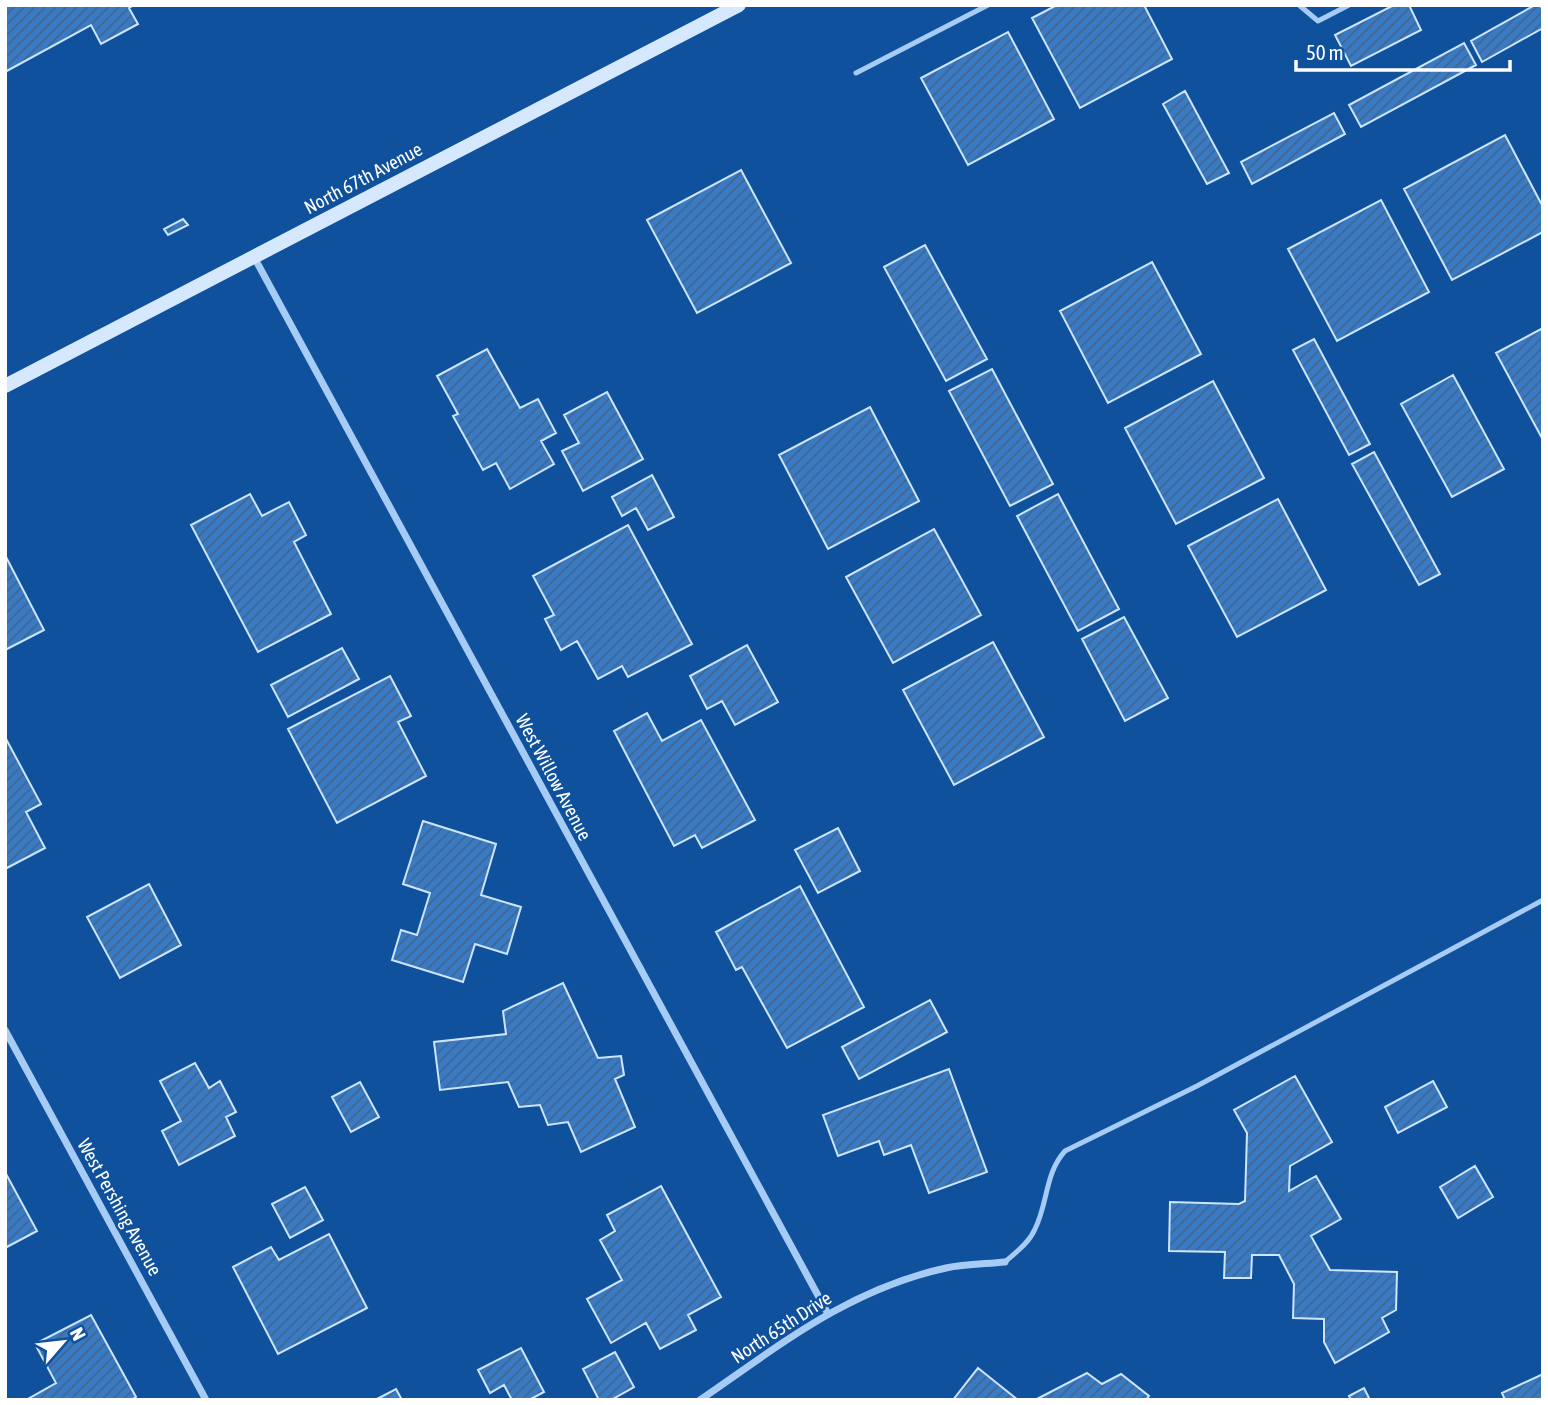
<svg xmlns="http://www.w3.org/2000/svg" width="1548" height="1405" viewBox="0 0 1548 1405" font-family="'Asap Condensed',sans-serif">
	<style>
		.building { fill: url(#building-hatch); stroke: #cee5fe; stroke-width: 2 }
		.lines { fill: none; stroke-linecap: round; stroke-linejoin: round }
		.service { stroke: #a6cbf5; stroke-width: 5 }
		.minor { stroke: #a6cbf5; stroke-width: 7 }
		.secondary { stroke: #d6e8fd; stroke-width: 14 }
		.labels { text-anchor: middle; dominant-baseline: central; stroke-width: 5; stroke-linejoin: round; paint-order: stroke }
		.street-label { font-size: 19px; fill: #fff; stroke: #10519d }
	</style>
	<defs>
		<pattern id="building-hatch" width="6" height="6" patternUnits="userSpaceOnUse" patternTransform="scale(1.75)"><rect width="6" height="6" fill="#397ac4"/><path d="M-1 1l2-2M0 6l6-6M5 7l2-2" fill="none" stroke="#42658e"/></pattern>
	</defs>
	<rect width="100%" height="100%" fill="#10519d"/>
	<!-- building -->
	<path class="building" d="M5,5H134L129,8L138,24L101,44L91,25L5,72Z
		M1057,5H1144L1172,59L1080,108L1032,18Z
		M1394,5H1409L1421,30L1351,66L1335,35Z
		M1535,5H1540L1543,10V28L1482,62L1471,41Z
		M1008,32L1054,119L968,165L921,78Z
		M1464,43L1476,65L1361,127L1349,105Z
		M1185,91L1229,173L1207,184L1163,104Z
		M1334,113L1345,134L1252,184L1241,162Z
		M1505,135L1543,207V232L1452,280L1404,189Z
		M741,170L791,263L697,313L647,220Z
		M1381,200L1429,292L1337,341L1288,249Z
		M183,219L188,225L168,235L164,229Z
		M925,245L987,359L946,381L884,267Z
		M1152,262L1201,354L1108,403L1060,311Z
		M1543,328V440L1496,353Z
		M1314,339L1370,444L1349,455L1293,350Z
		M487,349L520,408L538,399L556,433L541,441L554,464L510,489L496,463L483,470L453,416L458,414L437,376Z
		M992,369L1053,484L1010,506L949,391Z
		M1453,375L1504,469L1452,497L1401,404Z
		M1213,381L1264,478L1176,524L1125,428Z
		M607,392L643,459L583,491L562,451L579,443L564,415Z
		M870,407L919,501L828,549L779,455Z
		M1374,452L1440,574L1419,585L1352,464Z
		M652,475L674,517L648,530L636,508L622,516L612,497Z
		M250,494L262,516L289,502L306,535L294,542L331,614L258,652L191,525Z
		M1058,494L1119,609L1078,631L1017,516Z
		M1278,499L1326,590L1237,637L1188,546Z
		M628,525L692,644L628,677L622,666L598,679L577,641L561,650L545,619L554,615L533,576Z
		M934,529L981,615L893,663L846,577Z
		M5,555L44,630L5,650Z
		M1124,617L1168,698L1125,721L1082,639Z
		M993,642L1044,737L954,785L903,690Z
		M747,645L778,702L735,725L722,701L707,709L690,676Z
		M342,648L359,679L288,717L271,685Z
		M390,676L411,716L398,722L426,776L337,823L288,729Z
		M647,713L662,741L701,720L755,820L702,848L695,835L674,846L614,731Z
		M5,737L41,804L26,812L45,848L5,869Z
		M423,821L496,844L481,895L521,907L507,954L475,944L463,982L392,960L401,930L417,935L430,893L403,884Z
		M838,828L860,871L818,893L795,850Z
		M149,884L181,945L120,978L87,917Z
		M800,886L864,1007L787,1048L742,967L736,970L716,932Z
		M563,983L598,1058L621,1056L624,1075L615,1079L635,1127L581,1152L568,1122L548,1125L540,1105L519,1107L508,1082L440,1090L434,1042L506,1034L503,1011Z
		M930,1000L947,1032L859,1079L842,1047Z
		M195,1063L209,1088L220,1081L236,1112L226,1117L235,1136L179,1165L162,1131L181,1121L160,1081Z
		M949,1069L987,1172L929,1193L911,1145L884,1155L879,1141L838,1156L823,1115Z
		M1295,1076L1332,1142L1290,1166L1289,1191L1316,1176L1341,1219L1311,1236L1330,1270L1397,1272L1396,1310L1382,1318L1389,1332L1335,1363L1324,1342V1319L1293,1318L1294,1284L1279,1255H1252L1251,1278H1224L1225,1252L1169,1251L1170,1202L1239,1204L1245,1201L1247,1133L1234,1110Z
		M1433,1081L1447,1107L1398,1133L1385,1107Z
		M360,1082L379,1117L351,1132L332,1097Z
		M1475,1166L1493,1197L1458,1218L1440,1187Z
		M5,1172L37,1231L5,1248Z
		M661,1186L721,1297L688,1315L696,1330L660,1349L646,1323L611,1343L587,1299L622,1280L600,1240L615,1231L607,1215Z
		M305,1187L323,1220L290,1238L272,1204Z
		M329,1234L367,1308L278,1354L233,1267L271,1247L279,1260Z
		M91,1315L136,1397L131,1400H26L56,1383L35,1344Z
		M521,1348L544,1392L529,1400H512L504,1385L490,1393L478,1370Z
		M615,1352L634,1387L611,1400H599L583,1369Z
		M978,1368L1018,1400H953Z
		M1087,1373L1102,1384L1121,1374L1149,1396L1146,1400H1035Z
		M1543,1374V1400H1505L1502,1393Z
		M1364,1388L1370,1400H1351L1349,1396Z
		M396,1389L402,1400H375Z"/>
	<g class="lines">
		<!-- service -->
		<path class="service" d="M1299,5L1318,21L1349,5
			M856,73L988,5
			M1005,1262C1016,1252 1029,1243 1035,1229C1048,1203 1045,1173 1065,1151L1197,1086L1543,900"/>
		<!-- minor -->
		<path class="minor" d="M254,257L827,1312
			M5,1030L206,1400
			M700,1400C780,1345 849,1289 946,1268C965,1264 986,1264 1005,1262"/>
		<!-- secondary -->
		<path class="secondary" d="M5,386L739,5"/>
	</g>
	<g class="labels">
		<!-- street labels -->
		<g class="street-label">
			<text transform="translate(363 178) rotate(-28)">North 67th Avenue</text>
			<text transform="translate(554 777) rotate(62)">West Willow Avenue</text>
			<text transform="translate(120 1207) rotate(61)">West Pershing Avenue</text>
			<text transform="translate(781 1327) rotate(-33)">North 65th Drive</text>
		</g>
	</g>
	<!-- border -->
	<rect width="1548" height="1405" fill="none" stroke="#ffffff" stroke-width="14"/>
	<!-- north arrow -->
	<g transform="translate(63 1342) rotate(62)" stroke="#10519d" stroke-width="5" paint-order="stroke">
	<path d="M0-5L12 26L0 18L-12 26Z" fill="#ffffff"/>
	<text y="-10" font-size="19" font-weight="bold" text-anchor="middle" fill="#ffffff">N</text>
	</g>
	<!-- scale -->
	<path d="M1296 60v10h214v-10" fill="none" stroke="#ffffff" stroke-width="3.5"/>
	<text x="1306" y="60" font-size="21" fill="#ffffff" stroke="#10519d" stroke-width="5" paint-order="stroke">50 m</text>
</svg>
